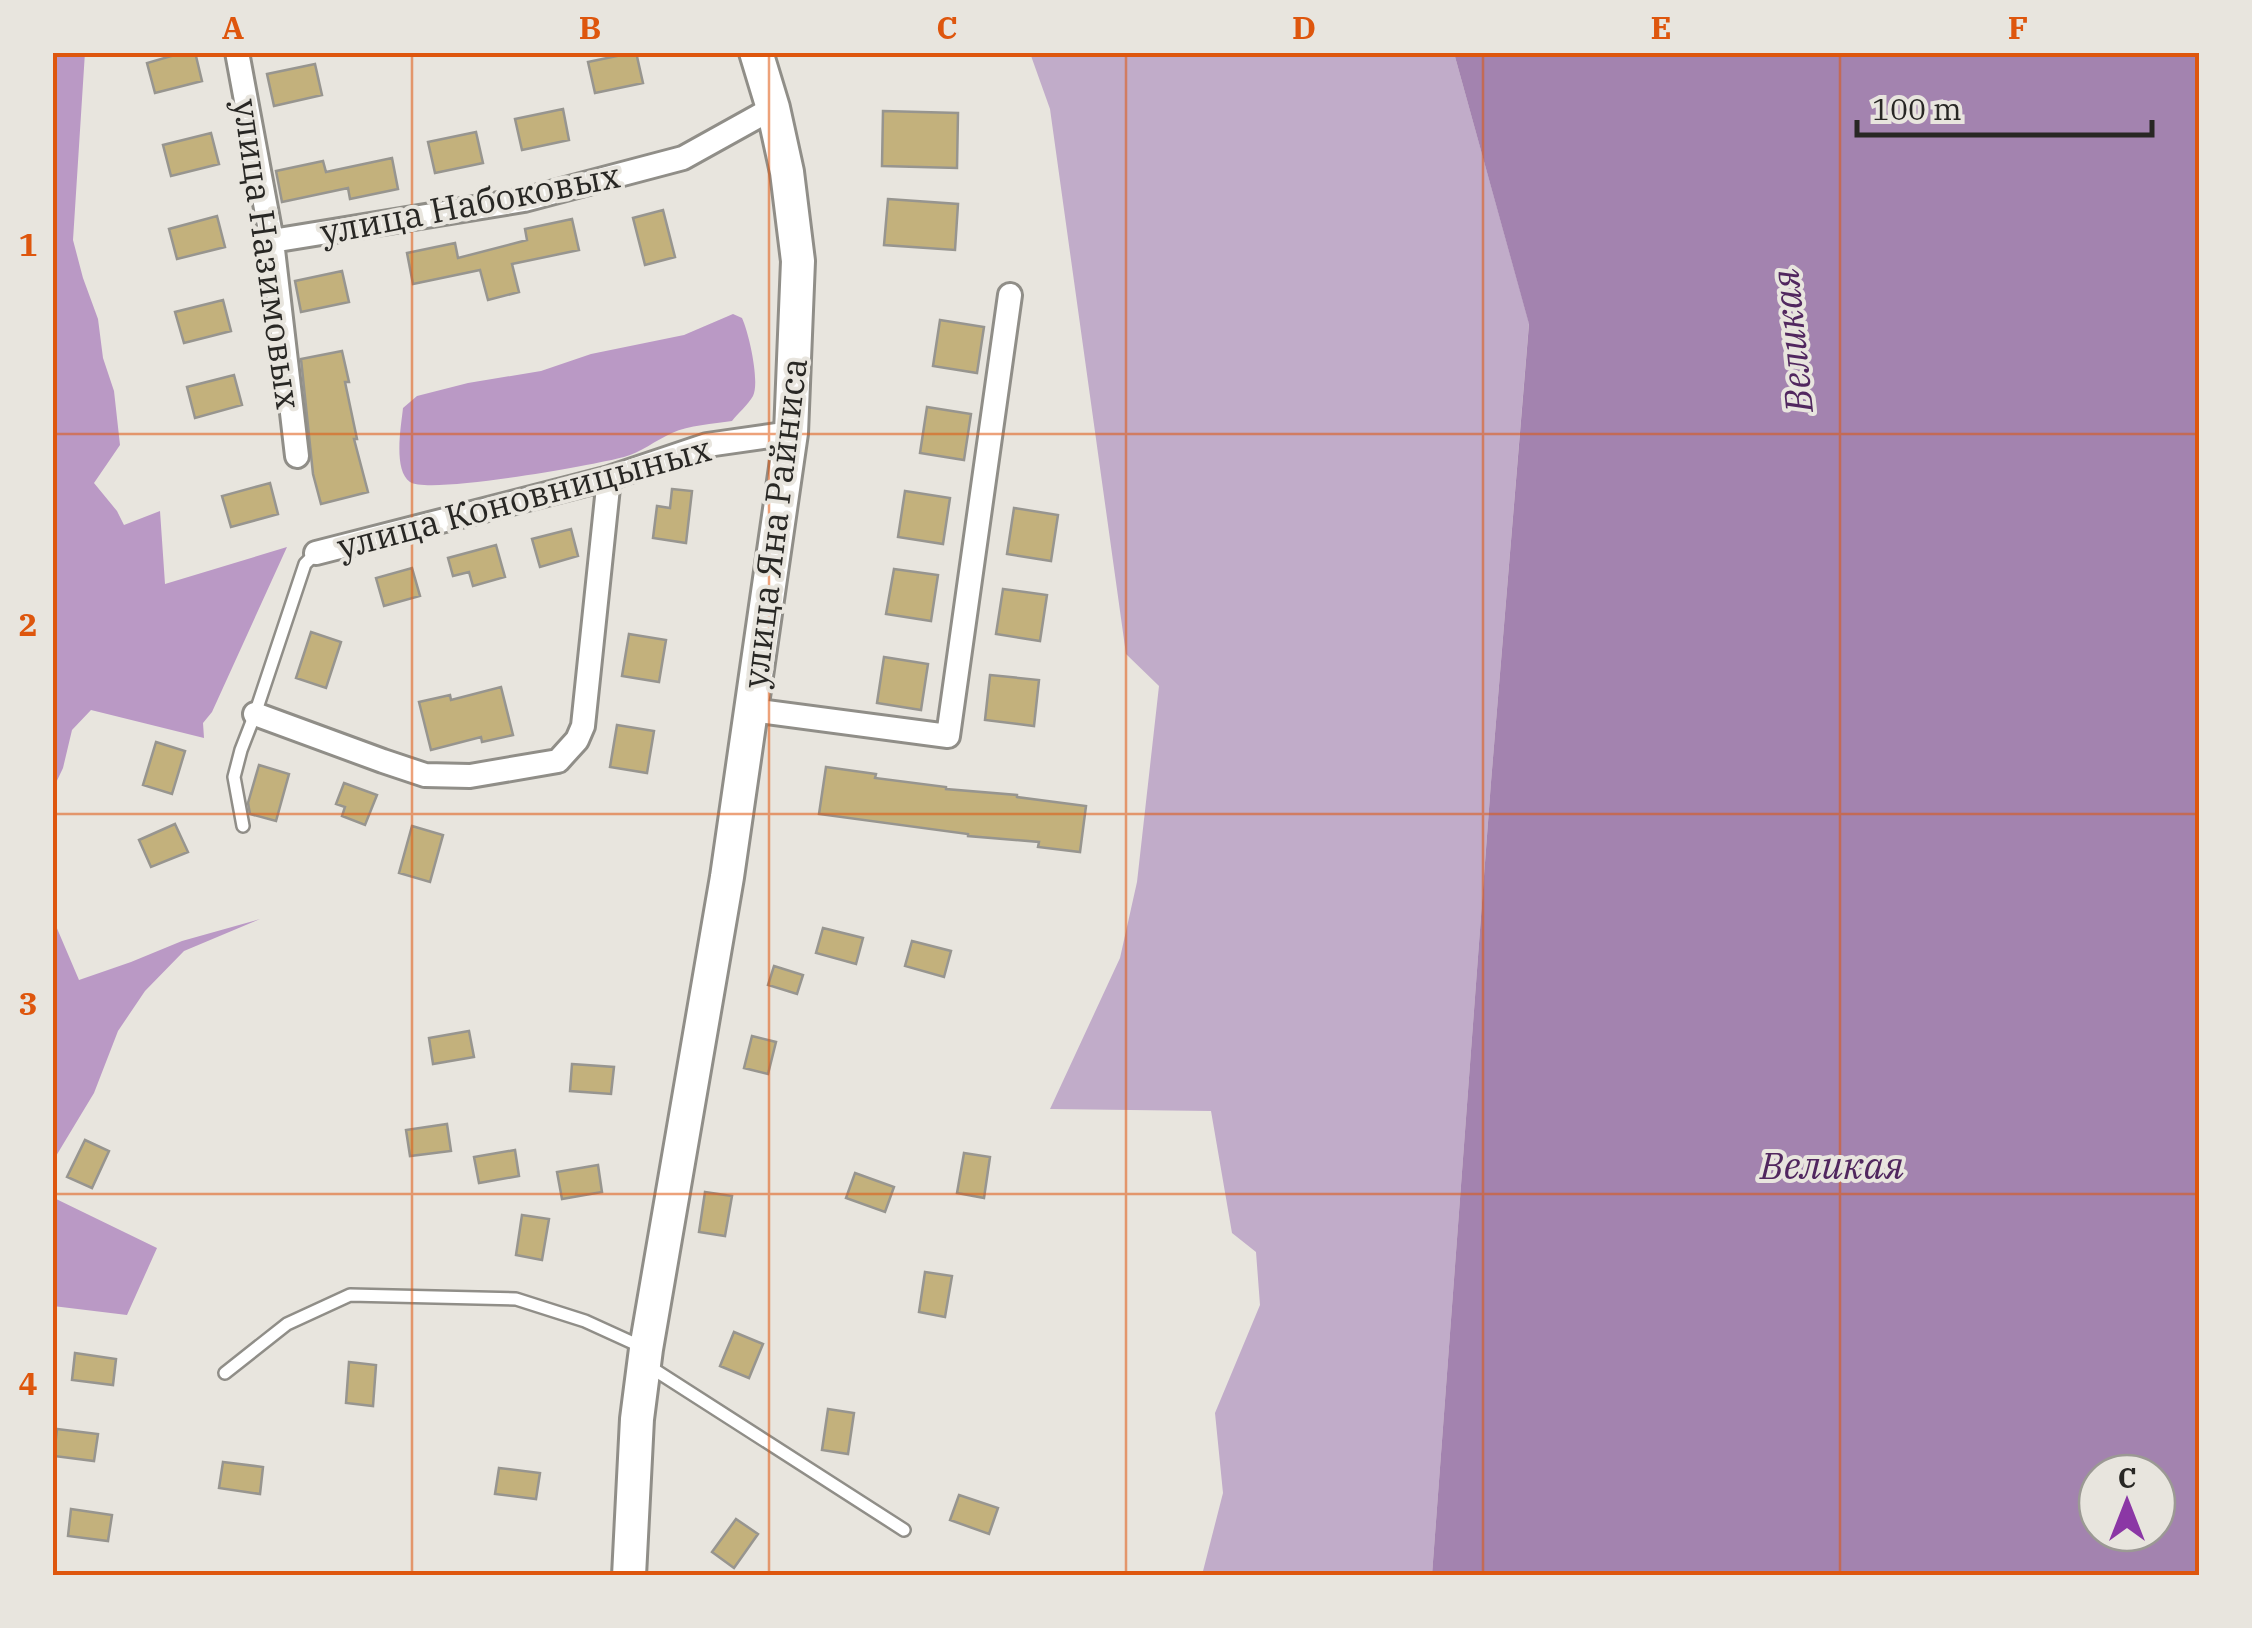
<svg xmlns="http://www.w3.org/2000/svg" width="2252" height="1628" viewBox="0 0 2252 1628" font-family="'IBM Plex Serif',serif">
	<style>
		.green { fill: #c1acc9 }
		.forest { fill: #ba99c5 }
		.water { fill: #a383af; fill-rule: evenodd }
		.building { fill: #c3b17c; stroke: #97958f; stroke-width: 2.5 }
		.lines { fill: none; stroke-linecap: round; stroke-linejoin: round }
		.lane-casing { stroke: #908e88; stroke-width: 16 }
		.street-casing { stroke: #908e88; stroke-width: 28 }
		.secondary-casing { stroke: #908e88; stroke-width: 38 }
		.lane { stroke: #fff; stroke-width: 11 }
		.street { stroke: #fff; stroke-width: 22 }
		.secondary { stroke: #fff; stroke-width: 32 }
		.grid { fill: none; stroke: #de560d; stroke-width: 2.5; stroke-opacity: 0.55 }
		.labels { text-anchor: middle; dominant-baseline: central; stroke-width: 8; stroke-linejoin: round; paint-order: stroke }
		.street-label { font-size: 35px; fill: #282724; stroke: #e8e5de }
		.water-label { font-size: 38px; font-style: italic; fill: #51275f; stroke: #e8e5de }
		.neatline { fill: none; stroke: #de560d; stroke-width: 4 }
		.grid-label { font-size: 32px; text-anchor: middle; font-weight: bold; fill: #de560d }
	</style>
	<rect width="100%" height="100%" fill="#e8e5de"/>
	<!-- green -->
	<path class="green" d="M1030,53H1454L1529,323L1491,782L1432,1575H1202L1223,1493L1215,1413L1260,1305L1256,1252L1232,1233L1211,1111L1050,1109L1120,958L1137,882L1159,686L1126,654L1050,109Z"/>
	<!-- forest -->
	<path class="forest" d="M85,52L73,240L83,278L98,319L103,358L114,391L120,445L94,483L117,511L124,525L160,511L165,584L287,547L212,712L203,723L204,738L91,710L72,730L63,768L53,789L52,53Z
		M733,314L742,318C749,333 760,382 753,396C748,405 738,413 732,421C713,424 689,425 672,433C656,440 640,453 624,457C594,465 429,495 410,482C393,470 401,427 403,408L417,396L468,383L541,371L591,354L684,335Z
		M53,919L79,980L131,962L182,941L260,919L184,951L145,991L118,1031L94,1093L53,1161Z
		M52,1197L157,1248L127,1315L53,1306Z"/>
	<!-- water -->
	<path class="water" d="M1454,53H2199V1575H1432L1491,782L1529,324ZM2097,1473H2157V1533H2097Z"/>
	<!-- building -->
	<path class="building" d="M185,52H195L202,81L155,93L147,63Z
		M636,52L643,83L595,93L588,62Z
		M315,64L322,95L274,106L267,74Z
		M563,109L569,140L522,150L515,119Z
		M883,111L958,113L957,168L882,166Z
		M476,132L483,163L435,173L428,142Z
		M211,133L219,164L171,176L163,145Z
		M392,158L398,189L350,199L348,188L282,202L276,171L323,161L326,172Z
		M888,199L958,204L955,250L884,245Z
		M663,210L675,257L645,265L633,218Z
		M217,216L225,247L177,259L169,229Z
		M572,219L579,250L512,264L519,292L488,300L480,270L413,284L407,253L455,243L458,258L527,240L525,229Z
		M342,271L349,302L301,312L295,281Z
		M223,300L231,331L184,343L175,312Z
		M940,320L984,327L977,373L933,366Z
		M342,351L349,382H345L357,439H354L368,492L321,504L313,474L301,359Z
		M234,375L242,405L195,418L187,387Z
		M927,407L971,414L964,460L920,453Z
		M270,483L278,514L231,527L222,496Z
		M672,489L692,491L686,543L653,538L657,506L670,508Z
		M905,491L950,498L943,544L898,537Z
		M1014,508L1058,515L1051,561L1007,554Z
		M571,529L578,556L540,567L532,539Z
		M496,545L505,577L473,586L469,572L453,576L448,558Z
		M412,568L420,596L384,606L376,578Z
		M894,569L938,575L931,621L886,614Z
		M1003,589L1047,595L1040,641L996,634Z
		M311,632L341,642L326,688L296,678Z
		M629,634L666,640L659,682L622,676Z
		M884,657L928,664L921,710L877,703Z
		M990,675L1039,680L1034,726L985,720Z
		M501,687L513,735L482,742L481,737L431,750L419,702L450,695L451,700Z
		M617,725L654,731L647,773L610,767Z
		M156,742L185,751L172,794L143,785Z
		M259,765L289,774L276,821L250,814L248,803Z
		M826,767L876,774L875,778L946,787V789L1017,795V797L1086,806L1080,852L1038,847L1039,842L968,836V834L819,814Z
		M344,783L377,795L365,825L342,816L345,807L336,804Z
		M175,824L188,852L151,867L139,840Z
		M412,826L443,835L430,882L399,873Z
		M823,928L863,938L856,964L816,953Z
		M912,941L951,951L944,977L905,966Z
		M774,966L803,975L797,994L768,985Z
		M469,1031L474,1057L433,1064L429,1038Z
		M752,1036L776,1042L768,1074L744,1068Z
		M572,1064L614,1067L611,1094L570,1091Z
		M447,1124L451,1151L410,1156L406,1130Z
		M85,1140L109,1151L92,1188L67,1177Z
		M515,1150L519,1176L479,1183L474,1157Z
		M964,1153L990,1157L984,1198L957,1193Z
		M598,1165L602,1192L562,1199L557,1172Z
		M855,1173L894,1187L885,1212L846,1198Z
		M705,1192L732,1196L725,1236L699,1232Z
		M522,1215L549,1219L542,1260L516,1255Z
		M925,1272L952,1276L945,1317L919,1312Z
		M734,1332L763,1344L749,1378L720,1366Z
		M75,1353L116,1359L113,1385L72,1380Z
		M349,1362L376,1365L373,1406L346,1403Z
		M828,1409L854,1413L848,1454L822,1450Z
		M57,1429L98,1434L94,1461L54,1456Z
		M223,1462L263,1467L260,1494L219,1488Z
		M499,1468L540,1473L536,1499L495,1494Z
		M959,1495L998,1508L989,1534L950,1520Z
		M71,1509L112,1515L108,1541L68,1536Z
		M736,1519L758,1534L734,1568L712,1552Z"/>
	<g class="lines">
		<!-- lane casing -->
		<g class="lane-casing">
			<path id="lane" d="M243,826L234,777L241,750L255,714L305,564L316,553
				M647,1365L904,1530
				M225,1373L287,1324L350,1295L516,1299L585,1321L642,1347"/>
		</g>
		<!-- street casing -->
		<g class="street-casing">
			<path id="street" d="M237,52L272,241L297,456
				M272,241L524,200L683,158L773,108
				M316,553L609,478L707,445L791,433
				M751,710L948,736L1010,295
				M255,714L383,761L425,775L470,776L558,761L577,740L583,726L609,478"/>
		</g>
		<!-- secondary casing -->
		<g class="secondary-casing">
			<path id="secondary" d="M629,1576L637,1419L646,1349L727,877L791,433L798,261L787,172L773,108L756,52"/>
		</g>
		<!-- lane -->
		<use href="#lane" class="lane"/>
		<!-- street -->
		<use href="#street" class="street"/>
		<!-- secondary -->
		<use href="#secondary" class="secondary"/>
	</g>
	<!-- grid -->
	<path class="grid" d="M412,52V1576M769,52V1576M1126,52V1576M1483,52V1576M1840,52V1576M52,434H2200M52,814H2200M52,1194H2200"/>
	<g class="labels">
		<!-- street labels -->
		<g class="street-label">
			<text transform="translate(470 203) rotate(-11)">улица Набоковых</text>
			<text transform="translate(268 254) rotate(82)">улица Назимовых</text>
			<text transform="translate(524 497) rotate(-15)">улица Коновницыных</text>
			<text transform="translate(774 523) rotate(-83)">улица Яна Райниса</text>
		</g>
		<!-- water labels -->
		<g class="water-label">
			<text transform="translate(1791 341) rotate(-96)">Великая</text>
			<text x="1832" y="1164">Великая</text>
		</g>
	</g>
	<!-- border -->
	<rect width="2252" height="1628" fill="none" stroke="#e8e5de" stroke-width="110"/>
	<!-- north arrow -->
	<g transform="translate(2127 1503)"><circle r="48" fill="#e8e5de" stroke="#9b9994" stroke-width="2.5"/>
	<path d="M0-8L18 38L0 25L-18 38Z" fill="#8b37a5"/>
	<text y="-15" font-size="28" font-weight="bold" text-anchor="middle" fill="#282724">С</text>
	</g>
	<!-- scale -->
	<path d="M1857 120v15h295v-15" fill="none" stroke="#282724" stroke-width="5"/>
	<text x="1872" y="120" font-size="30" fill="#282724" stroke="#e8e5de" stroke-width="8" paint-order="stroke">100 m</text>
	<rect x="55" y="55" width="2142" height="1518" class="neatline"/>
	<g class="grid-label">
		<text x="233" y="39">A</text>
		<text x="590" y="39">B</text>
		<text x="947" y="39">C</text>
		<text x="1304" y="39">D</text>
		<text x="1661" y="39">E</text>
		<text x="2018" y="39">F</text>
		<text x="28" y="256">1</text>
		<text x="28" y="636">2</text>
		<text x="28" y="1015">3</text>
		<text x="28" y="1395">4</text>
	</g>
</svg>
